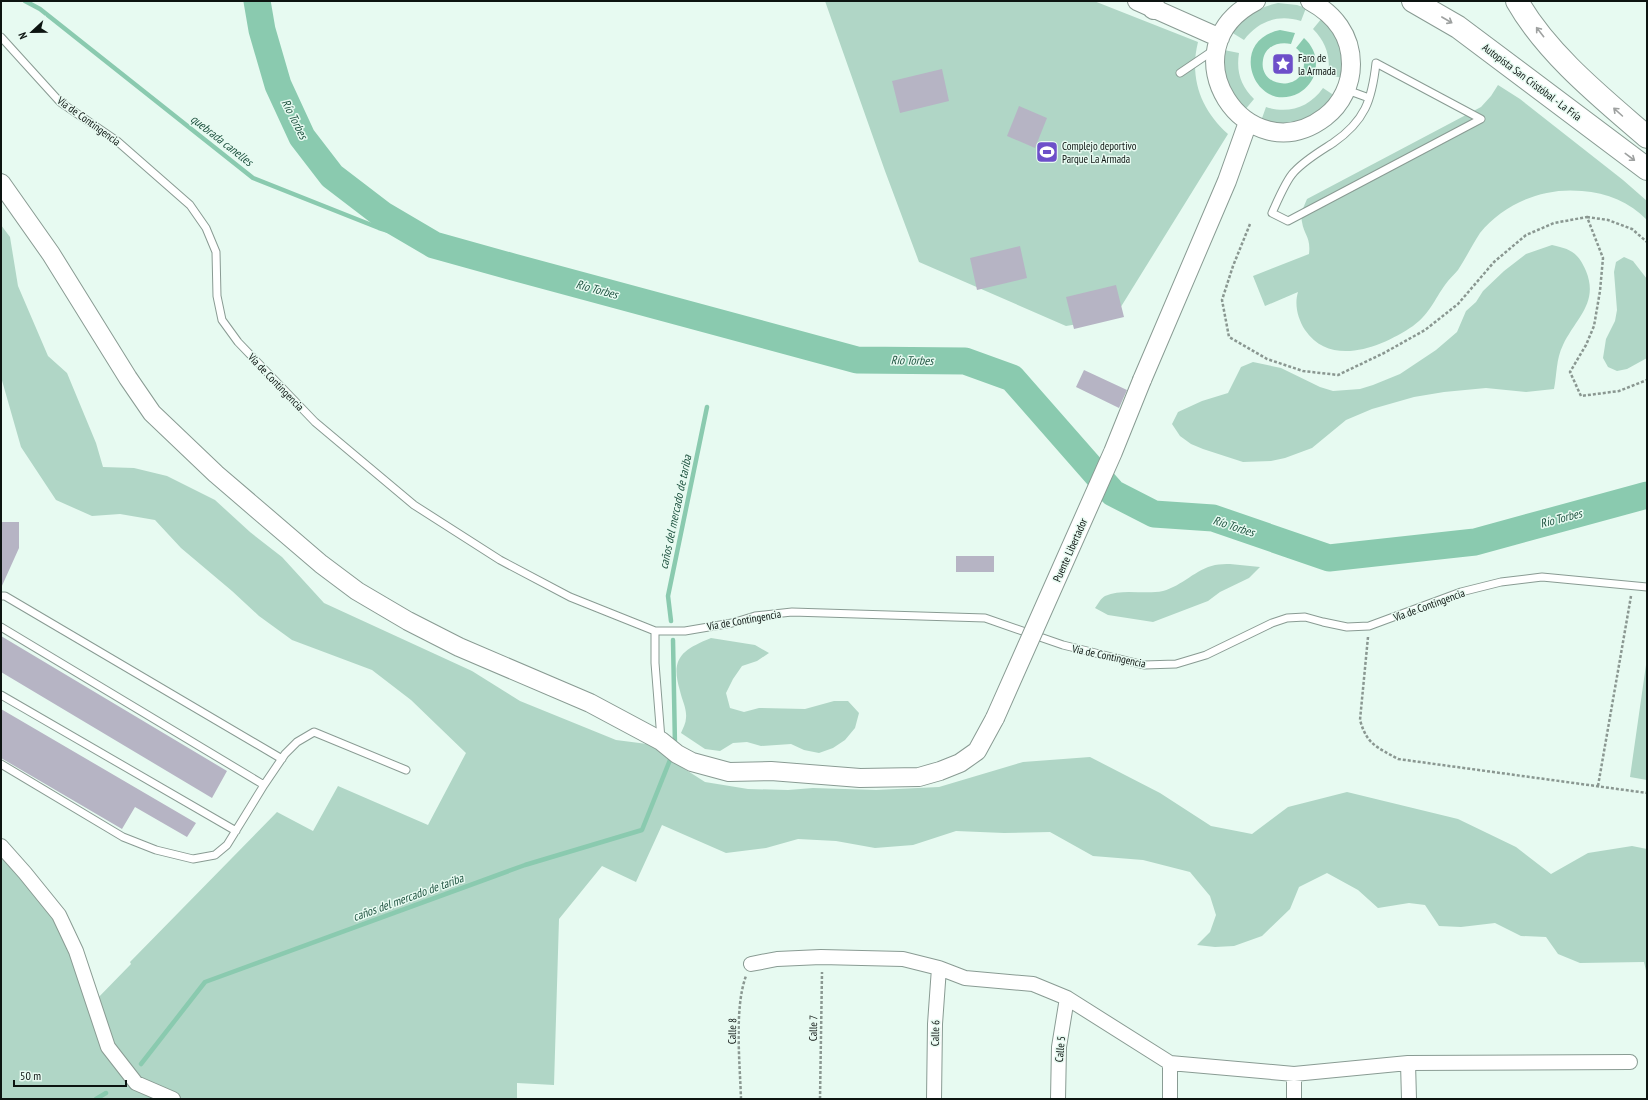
<svg xmlns="http://www.w3.org/2000/svg" width="1648" height="1100" viewBox="0 0 1648 1100" font-family="'PT Sans Narrow',sans-serif">
	<style>
		.green { fill: #b0d6c6 }
		.water { fill: #8acaaf }
		.lines { fill: none; stroke-linecap: round; stroke-linejoin: round }
		.stream { stroke: #8acaaf; stroke-width: 4.5 }
		.river { stroke: #8acaaf; stroke-width: 27 }
		.building { fill: #b6b4c4 }
		.service-casing { stroke: #899b93; stroke-width: 9 }
		.minor-casing { stroke: #899b93; stroke-width: 16 }
		.tertiary-casing { stroke: #899b93; stroke-width: 20 }
		.motorway-casing { stroke: #899b93; stroke-width: 24 }
		.path { stroke: #8a9791; stroke-width: 2.5; stroke-dasharray: 3 2; stroke-linecap: butt }
		.service { stroke: #fff; stroke-width: 7 }
		.minor { stroke: #fff; stroke-width: 14 }
		.tertiary { stroke: #fff; stroke-width: 18 }
		.motorway { stroke: #fff; stroke-width: 22 }
		.tertiary-bridge-casing { stroke: #899b93; stroke-width: 20; stroke-linecap: butt }
		.tertiary-bridge { stroke: #fff; stroke-width: 18 }
		.oneway { stroke: #9ea1a0 }
		.labels { text-anchor: middle; dominant-baseline: central; stroke-width: 3; stroke-linejoin: round; paint-order: stroke }
		.poi-label { font-size: 11px; fill: #0d1411; stroke: #e7faf1; text-anchor: start }
		.street-label { font-size: 11px; fill: #0d1411; stroke: #e7faf1 }
		.water-label { font-size: 12px; font-style: italic; fill: #1f5340; stroke: #e7faf1 }
	</style>
	<rect width="100%" height="100%" fill="#e7faf1"/>
	<!-- green -->
	<path class="green" d="M825,1H1094L1198,42C1189,78 1201,110 1228,134L1114,318L1066,326L919,262L885,171Z
		M1278,3L1297,5L1306,8L1301,21C1278,14 1258,21 1244,40L1231,32C1243,17 1259,7 1278,3Z
		M1322,18L1329,24L1342,50L1343,78L1328,75C1331,57 1326,42 1313,29Z
		M1224,50L1239,53C1236,72 1241,86 1254,99L1244,111L1238,104L1225,79Z
		M1498,85L1520,99L1623,180L1647,201V220C1630,202 1607,193 1582,191C1544,187 1504,203 1480,233C1472,245 1466,258 1458,270C1455,274 1451,277 1448,281C1435,297 1432,312 1413,326C1382,347 1331,368 1305,330C1298,319 1294,305 1298,292L1265,306L1253,276L1309,254C1311,237 1304,235 1302,222C1300,214 1304,206 1307,199L1481,107L1491,96Z
		M1323,88L1335,96L1323,110L1289,125L1261,121L1266,107C1288,114 1309,108 1323,88Z
		M1,225L10,237L18,286L48,356L67,373L96,443L103,467L134,468L167,476L215,500L250,532L282,557L324,603L472,671L520,701L616,740L655,745L680,766L705,782L748,789L788,790L813,788L876,790L939,787L1023,762L1090,757L1160,793L1211,826L1252,834L1288,807L1347,792L1458,819L1516,847L1551,874L1588,853L1632,846L1647,849V975L1644,962L1580,963L1558,954L1546,937L1521,936L1495,923L1461,927L1439,926L1425,905L1409,903L1378,908L1358,890L1327,873L1299,887L1290,909L1262,936L1234,946L1215,947L1197,945L1210,932L1216,915L1210,896L1190,872L1143,860L1093,856L1050,832L1004,833L956,831L913,845L875,848L836,841L798,839L766,848L726,853L662,825L636,882L602,866L559,919L554,1085L517,1083V1099H1V846L59,915L93,1003L131,964L130,962L277,812L313,831L338,786L428,825L466,753L411,700L372,670L292,640L259,616L232,591L181,548L155,520L120,514L92,516L56,500L21,447L1,377Z
		M1552,245C1570,249 1578,252 1586,271C1599,303 1576,318 1563,345C1556,359 1557,374 1554,389L1526,392L1486,388L1444,392L1414,397L1372,409L1346,420L1312,448L1285,458L1271,461L1243,462L1203,449L1191,444L1180,436L1172,424L1178,412L1202,401L1228,393L1241,367L1253,362L1281,368L1320,387L1333,391L1360,389L1373,385L1400,374L1436,350L1457,332L1466,311L1476,302L1483,291L1504,271L1526,254Z
		M1624,257L1633,261L1647,279V358L1627,369L1617,371L1608,367L1603,358L1606,339L1615,321L1617,310L1614,272L1616,262Z
		M1230,564L1260,567L1249,578L1220,592L1208,601L1153,622L1108,615L1095,608C1098,604 1101,598 1105,596C1123,588 1144,595 1163,591C1182,586 1196,569 1215,565C1220,564 1226,564 1230,564Z
		M711,638L755,645L769,653L757,661L742,666L733,679L726,693L730,708L744,712L759,708L805,709L834,701H848L859,713L855,728L845,740L833,748L819,753L804,750L791,744L761,746L747,742L733,743L720,751L705,749L681,733C683,728 686,723 686,718C687,709 682,700 680,691C670,658 682,650 711,638Z
		M1647,658V780L1630,777Z"/>
	<!-- water -->
	<path class="water" d="M1280,30L1295,33L1291,44C1279,41 1265,46 1263,60C1258,88 1303,93 1304,64C1304,57 1301,52 1296,48L1304,38C1314,47 1318,59 1315,72C1313,81 1307,88 1299,93C1255,116 1226,41 1280,30Z"/>
	<g class="lines">
		<!-- stream -->
		<path class="stream" d="M25,1L40,9L253,178L379,228L434,245
			M671,621L668,596L707,407
			M673,640L675,746
			M141,1064L205,982L525,865L642,830L672,755
			M96,1099L106,1093"/>
		<!-- river -->
		<path class="river" d="M257,1L262,30L278,85L302,137L332,176L383,215L434,245L513,267L857,360L965,361L1012,378L1113,493L1154,514L1213,518L1329,558L1475,542L1647,495"/>
	</g>
	<!-- building -->
	<path class="building" d="M942,69L949,101L900,113L892,81Z
		M1019,106L1047,118L1035,148L1007,136Z
		M1020,246L1027,278L977,290L970,258Z
		M1116,285L1124,317L1074,329L1066,297Z
		M1084,370L1127,390L1119,408L1076,387Z
		M1,522H19V548L1,588Z
		M956,556H994V572H956Z
		M1,636L227,771L212,798L1,672Z
		M1,709L196,823L187,837L135,807L122,829L1,758Z"/>
	<g class="lines">
		<!-- service casing -->
		<g class="service-casing">
			<path id="service" d="M1,37L60,102L117,141L190,205L206,228L216,252L217,296L222,320L238,342L315,422L414,505L500,560L570,597L655,631H685L732,623L755,616L792,612L985,618L1063,645L1144,665L1176,664L1206,655L1272,623L1287,618L1305,617L1323,622L1347,627L1369,626L1461,592L1501,582L1542,577L1647,587
				M1376,63L1481,119L1288,221L1272,213C1277,202 1286,180 1294,172C1305,160 1319,152 1333,143C1365,121 1372,100 1376,63Z
				M1180,73L1214,50
				M1347,90L1369,98
				M1,596H5L282,759
				M1,627L264,785
				M655,631V663L661,739
				M1,695L236,831
				M1,764L123,837L156,850L193,859L215,855L227,845L264,785L285,754L297,742L314,732L406,770"/>
		</g>
		<!-- minor casing -->
		<g class="minor-casing">
			<path id="minor" d="M1,846L25,873L59,915L76,951L108,1047L136,1083L173,1099
				M751,964L777,959L821,957L903,959L939,968L965,978L1033,984L1067,998L1170,1063L1294,1074L1408,1063L1630,1062
				M1408,1063L1409,1099
				M934,1099L935,1024L939,968
				M1058,1099L1059,1047L1067,998
				M1170,1099V1063
				M1294,1099V1074"/>
		</g>
		<!-- tertiary casing -->
		<g class="tertiary-casing">
			<path id="tertiary" d="M1137,1L1220,38
				M1256,1C1163,49 1247,176 1325,117C1342,104 1351,84 1351,64C1351,35 1334,14 1310,1
				M1,183L51,254L128,378L152,413L216,474L321,564L357,591L408,621L459,647L590,703L661,741L677,754L692,762L729,772L771,771L860,778L919,777L940,771L960,763L977,751L995,718
				M1142,380L1227,181L1248,122"/>
		</g>
		<!-- motorway casing -->
		<g class="motorway-casing">
			<path id="motorway" d="M1151,1L1154,8
				M1413,1L1458,27L1647,169
				M1517,1C1547,54 1602,98 1647,137"/>
		</g>
		<!-- path -->
		<path class="path" d="M1587,217L1608,220L1632,229L1647,242
			M1250,224L1233,266L1222,300L1229,337L1267,359L1303,371L1338,375L1384,353L1425,330L1458,304L1494,262L1526,235L1554,223L1587,217L1603,258L1600,291L1594,326L1586,345L1570,372L1581,396L1619,391L1647,380
			M1368,637L1360,720C1367,745 1377,747 1398,759L1647,793
			M1598,786L1631,596
			M741,1099C740,1064 734,1008 746,976
			M820,1099L822,972"/>
		<!-- service -->
		<use href="#service" class="service"/>
		<!-- minor -->
		<use href="#minor" class="minor"/>
		<!-- tertiary -->
		<use href="#tertiary" class="tertiary"/>
		<!-- motorway -->
		<use href="#motorway" class="motorway"/>
		<!-- tertiary-bridge casing -->
		<g class="tertiary-bridge-casing">
			<path id="tertiary-bridge" d="M995,718L1113,452L1142,380"/>
		</g>
		<!-- tertiary-bridge -->
		<use href="#tertiary-bridge" class="tertiary-bridge"/>
	</g>
	<!-- one-way arrows -->
	<defs><path id="oneway-shaft" d="M-6 0H5M1.5-3L5.5 0L1.5 3" fill="none" stroke-width="1.6" stroke-linecap="round" stroke-linejoin="round"/></defs>
	<g class="oneway">
		<use href="#oneway-shaft" transform="translate(1447 20) rotate(30)"/>
		<use href="#oneway-shaft" transform="translate(1540 32) rotate(-128)"/>
		<use href="#oneway-shaft" transform="translate(1618 112) rotate(-138)"/>
		<use href="#oneway-shaft" transform="translate(1630 157) rotate(37)"/>
	</g>
	<!-- icons -->
	<defs>
		<g id="sight-square" transform="scale(1.15)"><rect x="-9" y="-9" width="18" height="18" rx="4" fill="#6d4fc9" stroke="#e7faf1"/><path d="M0-6L1.8-2.2L6-1.7L2.9 1.2L3.7 5.4L0 3.3L-3.7 5.4L-2.9 1.2L-6-1.7L-1.8-2.2Z" fill="#fff"/></g>
		<g id="stadium-square" transform="scale(1.15)"><rect x="-9" y="-9" width="18" height="18" rx="4" fill="#6d4fc9" stroke="#e7faf1"/><path d="M0-5a6.5 5 0 1 0 0 10a6.5 5 0 1 0 0-10ZM-3.5-1.8h7v3.6h-7Z" fill="#fff"/></g>
	</defs>
	<g fill-rule="evenodd">
		<use href="#sight-square" x="1283" y="64"/>
		<use href="#stadium-square" x="1047" y="152"/>
	</g>
	<g class="labels">
		<!-- poi labels -->
		<g class="poi-label">
			<text x="1298" y="58">Faro de<tspan x="1298" dy="13">la Armada</tspan></text>
			<text x="1062" y="146">Complejo deportivo<tspan x="1062" dy="13">Parque La Armada</tspan></text>
		</g>
		<!-- street labels -->
		<g class="street-label">
			<text transform="translate(1532 82) rotate(37)">Autopista San Cristóbal - La Fría</text>
			<text transform="translate(89 121) rotate(36)">Vía de Contingencia</text>
			<text transform="translate(276 382) rotate(46)">Vía de Contingencia</text>
			<text transform="translate(1070 550) rotate(-66)">Puente Libertador</text>
			<text transform="translate(1429 605) rotate(-20)">Vía de Contingencia</text>
			<text transform="translate(744 620) rotate(-10)">Vía de Contingencia</text>
			<text transform="translate(1109 656) rotate(12)">Vía de Contingencia</text>
			<text transform="translate(813 1028) rotate(-89)">Calle 7</text>
			<text transform="translate(732 1031) rotate(-89)">Calle 8</text>
			<text transform="translate(935 1033) rotate(-89)">Calle 6</text>
			<text transform="translate(1060 1049) rotate(-85)">Calle 5</text>
		</g>
		<!-- water labels -->
		<g class="water-label">
			<text transform="translate(295 119) rotate(63)">Río Torbes</text>
			<text transform="translate(222 140) rotate(38)">quebrada canelles</text>
			<text transform="translate(597 289) rotate(15)">Río Torbes</text>
			<text transform="translate(912 360) rotate(1)">Río Torbes</text>
			<text transform="translate(675 512) rotate(-78)">caños del mercado de tariba</text>
			<text transform="translate(1561 518) rotate(-15)">Río Torbes</text>
			<text transform="translate(1234 526) rotate(18)">Río Torbes</text>
			<text transform="translate(408 897) rotate(-20)">caños del mercado de tariba</text>
		</g>
	</g>
	<!-- border -->
	<rect width="1648" height="1100" fill="none" stroke="#0d1411" stroke-width="4"/>
	<!-- north arrow -->
	<g transform="translate(32 32) rotate(248)" stroke="#e7faf1" stroke-width="3" paint-order="stroke">
	<path d="M0-3L7 15L0 10L-7 15Z" fill="#0d1411"/>
	<text y="-6" font-size="11" font-weight="bold" text-anchor="middle" fill="#0d1411">N</text>
	</g>
	<!-- scale -->
	<path d="M14 1080v6h112v-6" fill="none" stroke="#0d1411" stroke-width="2"/>
	<text x="20" y="1080" font-size="12" fill="#0d1411" stroke="#e7faf1" stroke-width="3" paint-order="stroke">50 m</text>
</svg>
